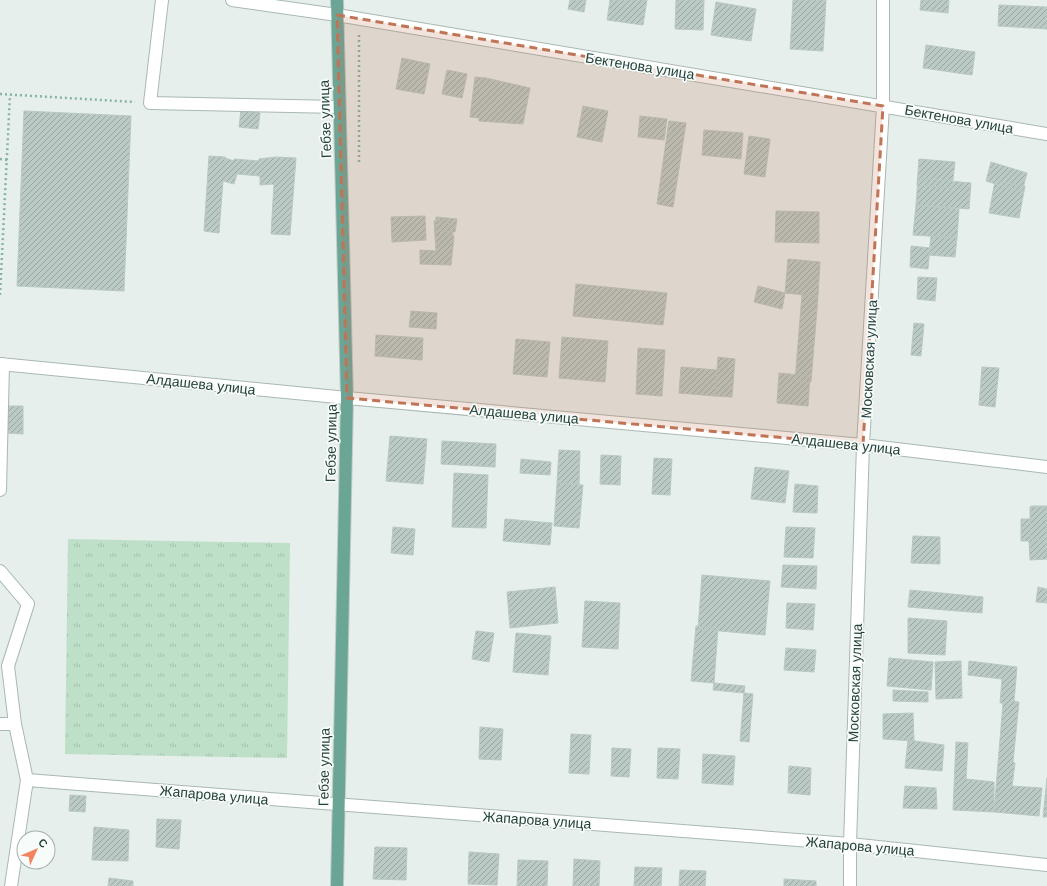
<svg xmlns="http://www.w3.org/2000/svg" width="1047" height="886" viewBox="0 0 1047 886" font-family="'DM Sans',sans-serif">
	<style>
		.grass { fill: url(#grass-tufts) }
		.building { fill: url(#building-hatch); stroke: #b8c9c2 }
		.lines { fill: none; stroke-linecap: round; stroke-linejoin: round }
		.minor-casing { stroke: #a8b8b2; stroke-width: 14 }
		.major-casing { stroke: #c2cac8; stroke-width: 14 }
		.path { stroke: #86b3a5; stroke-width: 2.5; stroke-dasharray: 2 3; stroke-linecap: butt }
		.minor { stroke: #fff; stroke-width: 12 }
		.major { stroke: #6aa596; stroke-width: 12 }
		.marked { fill: #c07456; fill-opacity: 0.2; stroke: #c07456; stroke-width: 3; stroke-dasharray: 8 5; stroke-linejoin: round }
		.labels { text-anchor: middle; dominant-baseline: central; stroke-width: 3.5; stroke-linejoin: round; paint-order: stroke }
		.street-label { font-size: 14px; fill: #24423a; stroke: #f7fbf9 }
	</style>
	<defs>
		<pattern id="grass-tufts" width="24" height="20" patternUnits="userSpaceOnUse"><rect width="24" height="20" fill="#bfe0c8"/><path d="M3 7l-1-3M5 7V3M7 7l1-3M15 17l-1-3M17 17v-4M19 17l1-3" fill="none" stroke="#a4c1ad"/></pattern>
		<pattern id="building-hatch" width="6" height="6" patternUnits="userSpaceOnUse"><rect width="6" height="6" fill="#bbcac4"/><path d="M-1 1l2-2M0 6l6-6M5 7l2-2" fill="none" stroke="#98a6a0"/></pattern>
	</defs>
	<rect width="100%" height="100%" fill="#e6efeb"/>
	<!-- grass -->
	<path class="grass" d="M68,539L290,543L287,758L65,754Z"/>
	<!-- building -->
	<path class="building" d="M570,0H586L584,12L568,9Z
		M610,0H647L643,25L607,20Z
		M676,0H704L703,30L675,29Z
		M793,0H826L823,51L790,49Z
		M921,0H949L948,13L920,10Z
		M716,2L756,9L751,41L711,35Z
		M999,5L1047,7V29L998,26Z
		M926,45L975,52L972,75L923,68Z
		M402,58L430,64L424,94L396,89Z
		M447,70L467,74L462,98L442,94Z
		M475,77L486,78L530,88L523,124L479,121V118L470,117Z
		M583,106L608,111L602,142L577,137Z
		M241,110L260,113L258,129L239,127Z
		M24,111L131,116L124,291L17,286Z
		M640,116L667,119L664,140L638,137Z
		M669,121L686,123L673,207L657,204Z
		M704,130L743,133L741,159L702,155Z
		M749,136L770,139L765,177L744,174Z
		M209,156L225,157L224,164L225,158L234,161V159L259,161V159L276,157L296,158L290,235L271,234L274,184L260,185V176L237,174L234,184L223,181L219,233L204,231Z
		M919,159L955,162L952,188L917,185Z
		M991,162L1027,173L1022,192L986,181Z
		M918,178L971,183L969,209L916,205Z
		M995,181L1025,186L1019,218L989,213Z
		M916,205L959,209L957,238L913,235Z
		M776,211L819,212V243L775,242Z
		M425,216L426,240L392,242L391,217Z
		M436,217L457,219L455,232L435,230Z
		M447,220L454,237L451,265L420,264V250L436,251L434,221Z
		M931,236L957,238L955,257L929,255Z
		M911,246L930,248L928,269L910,267Z
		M788,259L820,262L818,296L785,293Z
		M918,277L937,278L935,301L917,299Z
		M576,284L667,293L663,325L573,316Z
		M758,286L785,293L782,309L754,302Z
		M802,294L818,296L811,382L795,381Z
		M411,311L437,313L436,329L409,327Z
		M914,323L924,324L921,356L911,355Z
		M376,335L423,338L422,360L375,356Z
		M562,337L608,341L605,382L559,378Z
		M516,339L550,342L547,377L513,374Z
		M638,348L665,350L662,396L636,394Z
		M718,357L735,359L732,397L715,396Z
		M681,367L717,370L715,396L679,393Z
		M982,367L999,368L995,407L979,405Z
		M779,373L810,376L808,406L777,403Z
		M6,406H23V434L6,433Z
		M390,436L427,439L423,484L386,481Z
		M442,441L496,444L495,467L441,464Z
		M559,450L580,451L579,484L557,483Z
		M601,455L621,456L620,485L600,484Z
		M654,458L672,459L670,495L652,494Z
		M521,459L551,462L550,475L520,473Z
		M755,467L789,471L785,503L751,499Z
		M454,473L488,475L486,528L452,527Z
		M557,483L583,485L579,528L554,526Z
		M795,484L818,486L817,513L793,512Z
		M1031,506H1047V540L1030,539Z
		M1030,507H1047V559L1030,560L1029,541H1021V519H1030Z
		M505,519L552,523L550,545L503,541Z
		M393,527L415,529L413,555L391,553Z
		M786,527L815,528L813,558L784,557Z
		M913,536L940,537V564L911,563Z
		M783,565L817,566L816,589L781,587Z
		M702,575L770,581L765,635L698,629Z
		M555,587L558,623L510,628L507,592Z
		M1038,587L1047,589V603L1036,602Z
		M910,590L983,597L982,613L908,607Z
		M585,601L620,603L618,649L582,647Z
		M787,603L815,604L813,630L786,628Z
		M908,618L947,621L945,655L908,653Z
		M696,626L718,628L714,683L691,681Z
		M476,631L494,633L489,662L472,659Z
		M516,633L551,636L548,675L513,672Z
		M786,648L816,650L814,672L784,670Z
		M889,658L933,662L931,690L887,686Z
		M961,661L962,698L936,699L935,662Z
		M969,661L1017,667L1014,701L1019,702L1013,762L1015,763L1012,786L1042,788L1039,816L994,812L1003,703H1000L1002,679L968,675Z
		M714,683L745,686L744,693L713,690Z
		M893,690L928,692V702L893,701Z
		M744,693L753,694L749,742L740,741Z
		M913,713L914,741L883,739V714Z
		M480,727L503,729L501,760L479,759Z
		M571,734L591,735L589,774L569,773Z
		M908,740L944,745L942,771L905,768Z
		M956,742L968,743L966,779L994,782V812L953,810Z
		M612,748L631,749L629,777L611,776Z
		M658,748L680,749L678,779L657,778Z
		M703,754L735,756L733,785L702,783Z
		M789,766L811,768L810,795L788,793Z
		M1047,778V817H1043Z
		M905,786L936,788L937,809L903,808Z
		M70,795L86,796L85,812L69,811Z
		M157,819L181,820L179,849L156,847Z
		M94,827L129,830L128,861L92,860Z
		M375,847L407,848L406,880L373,879Z
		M469,852L499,854L497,885L468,884Z
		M574,859L600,861L599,886H573Z
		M518,860L548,861L547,886H517Z
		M635,867L662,868L661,886H634Z
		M680,870L706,871L705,886H679Z
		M109,878L133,881V886H108Z
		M784,879L816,881V886H784Z"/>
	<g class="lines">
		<!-- minor casing -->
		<g class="minor-casing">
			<path id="minor" d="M162,0L150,103L339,107
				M232,0L337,15L1047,134
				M0,364L347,398L863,445L1047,467
				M0,490L3,364
				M0,571L28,604L8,666L15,724L27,780L11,886
				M0,724H15
				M27,780L850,844L1047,865
				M850,886V844L863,445L883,106V0"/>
		</g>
		<!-- major casing -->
		<g class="major-casing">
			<path id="major" d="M337,0L347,398L337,886"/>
		</g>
		<!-- path -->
		<path class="path" d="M359,35V164
			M0,94L135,102
			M0,159L7,160
			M0,295L10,95"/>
		<!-- minor -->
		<use href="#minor" class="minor"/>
		<!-- major -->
		<use href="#major" class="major"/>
	</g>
	<!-- marked area -->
	<path class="marked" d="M337,15L883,106L863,445L347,398Z"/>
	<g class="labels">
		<!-- street labels -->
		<g class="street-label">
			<text transform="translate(640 66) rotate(9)">Бектенова улица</text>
			<text transform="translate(325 119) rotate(-92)">Гебзе улица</text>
			<text transform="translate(959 119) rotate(10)">Бектенова улица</text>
			<text transform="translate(869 359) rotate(-87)">Московская улица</text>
			<text transform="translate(201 384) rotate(6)">Алдашева улица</text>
			<text transform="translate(524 414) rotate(5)">Алдашева улица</text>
			<text transform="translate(331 443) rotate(-89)">Гебзе улица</text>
			<text transform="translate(846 444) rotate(6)">Алдашева улица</text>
			<text transform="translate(855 683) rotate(-88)">Московская улица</text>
			<text transform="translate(324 767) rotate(-89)">Гебзе улица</text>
			<text transform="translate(214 795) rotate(5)">Жапарова улица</text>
			<text transform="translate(537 820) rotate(4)">Жапарова улица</text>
			<text transform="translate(860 846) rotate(5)">Жапарова улица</text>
		</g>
	</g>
	<!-- north arrow -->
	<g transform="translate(36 850) rotate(46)"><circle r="19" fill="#f7fbf9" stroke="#a3b1ad"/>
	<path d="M0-3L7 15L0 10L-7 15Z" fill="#f4845f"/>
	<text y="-6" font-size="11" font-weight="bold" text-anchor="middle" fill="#24423a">С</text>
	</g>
</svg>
